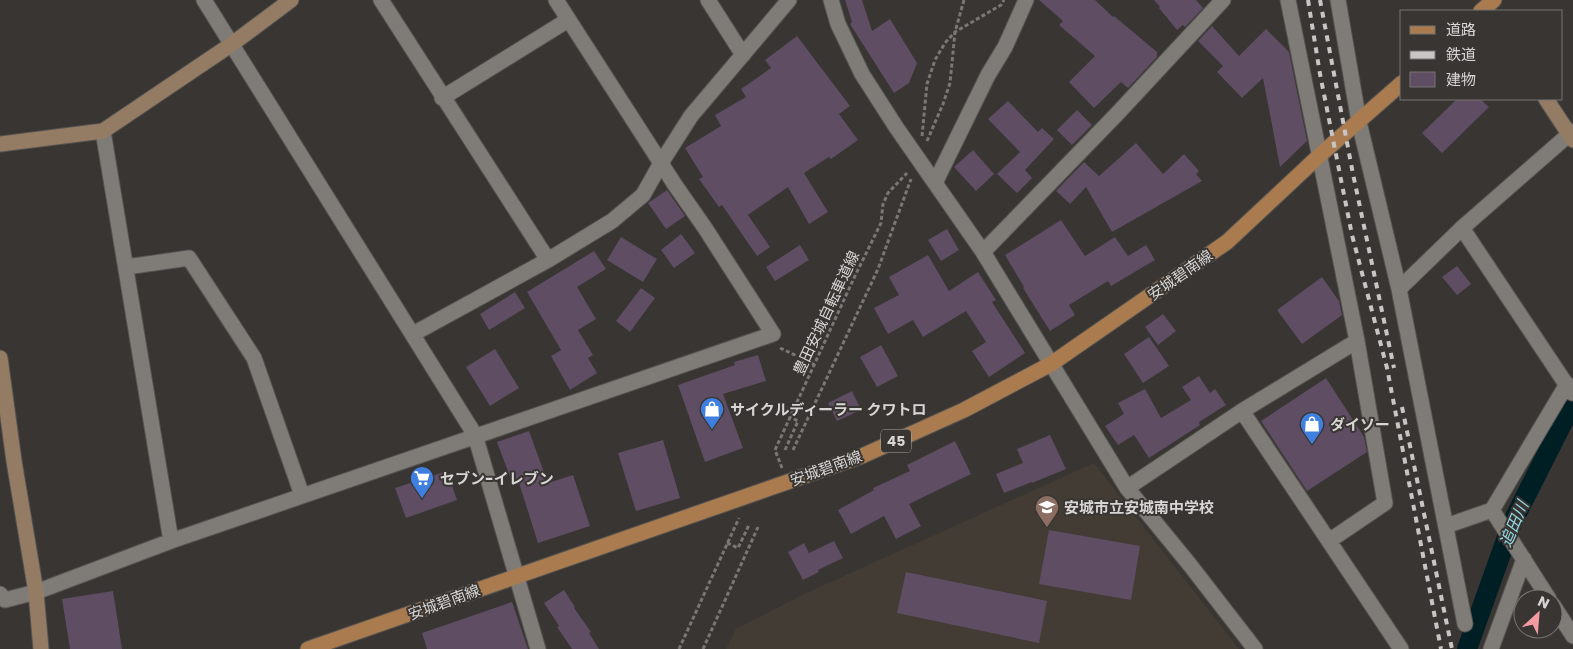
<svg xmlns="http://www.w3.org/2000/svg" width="1573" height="649" viewBox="0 0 1573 649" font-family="Poppins,'Noto Sans JP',sans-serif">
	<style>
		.built { fill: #433c34 }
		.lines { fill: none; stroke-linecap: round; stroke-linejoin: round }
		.canal { stroke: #001f25; stroke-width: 20 }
		.building { fill: #5e4d63 }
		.street-casing { stroke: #565451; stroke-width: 17 }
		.secondary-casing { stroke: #565451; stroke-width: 17 }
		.primary-casing { stroke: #565451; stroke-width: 17 }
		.path { stroke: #7a7775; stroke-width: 3; stroke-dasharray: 4 2.5; stroke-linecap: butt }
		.street { stroke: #7f7c78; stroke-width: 15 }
		.secondary { stroke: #947c64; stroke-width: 15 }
		.primary { stroke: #a97b4f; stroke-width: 15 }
		.rail { stroke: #c8c6c4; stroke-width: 4; stroke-dasharray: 6 6; stroke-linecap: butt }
		.labels { text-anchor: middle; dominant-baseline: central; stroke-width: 4; stroke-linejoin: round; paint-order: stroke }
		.shield { fill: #383532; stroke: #a8a6a3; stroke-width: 1 }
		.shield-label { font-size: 14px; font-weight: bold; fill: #d8d6d4 }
		.street-label { font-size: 15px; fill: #d8d6d4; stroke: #383532 }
		.poi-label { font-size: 15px; font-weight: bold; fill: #d8d6d4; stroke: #383532; text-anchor: start }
		.water-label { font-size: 16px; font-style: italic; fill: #93d8e5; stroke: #383532 }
	</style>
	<rect width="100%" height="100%" fill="#383532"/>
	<!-- built -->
	<path class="built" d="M1094,463L1239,649H726L736,629L804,594Z"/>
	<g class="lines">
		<!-- canal -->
		<path class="canal" d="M1467,649L1512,523L1562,424L1573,405"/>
	</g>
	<!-- building -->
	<path class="building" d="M845,0H862L872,31L890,19L917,63L909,83L894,93L850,24L852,22Z
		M1039,0H1095L1113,17L1114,16L1157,52V57L1128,88L1121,82L1094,108L1069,82L1095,56L1059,25L1063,21Z
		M1154,0H1196L1203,8L1185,27L1183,25L1177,30L1159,8L1160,7Z
		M1212,26L1239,56L1266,29L1289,52L1307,141L1280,167L1263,78L1242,98L1217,72L1223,66L1198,41Z
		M797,36L850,106L839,114L858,140L831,159L829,157L804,173L828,212L809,224L788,187L748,215L770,247L757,256L722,205L719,207L699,179L703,177L685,148L721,126L715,115L746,97L741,89L771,68L765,60Z
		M1457,99H1480L1489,107L1442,153L1422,133Z
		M1008,101L1038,132L1042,128L1054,139L1025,170L1032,178L1017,193L997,174L1020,152L988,119Z
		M1077,110L1092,125L1072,145L1057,130Z
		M1136,143L1163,174L1184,154L1199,171L1196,174L1202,181L1112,232L1086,187L1070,204L1056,191L1084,162L1099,176Z
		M973,150L994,174L976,191L954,167Z
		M667,190L685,216L666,229L648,203Z
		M1061,220L1085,256L1115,237L1128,256L1146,245L1155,260L1111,286L1108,281L1069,305L1075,315L1050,331L1023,288L1024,287L1005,255Z
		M947,229L959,250L941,261L928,240Z
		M681,234L695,253L674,268L661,250Z
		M621,237L657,259L643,282L607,260Z
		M800,245L809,260L775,281L766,267Z
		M594,251L606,269L577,287L596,319L578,330L593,355L588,358L597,373L570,390L551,356L561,350L527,292Z
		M928,255L949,291L978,272L996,300L992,302L1025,353L989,377L972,351L986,342L966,311L923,337L913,320L888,334L874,308L899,295L889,277Z
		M1457,266L1471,284L1457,295L1442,277Z
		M1322,277L1339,301L1342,315L1302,344L1277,310Z
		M641,288L655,298L630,332L616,321Z
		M515,292L525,308L489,330L480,314Z
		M1163,314L1176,331L1158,345L1145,327Z
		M1149,337L1169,366L1143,383L1124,354Z
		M881,345L898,376L877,387L860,357Z
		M495,349L519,388L490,406L466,367Z
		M758,355L766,381L723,394L743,448L705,462L678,385L735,365L734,362Z
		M1199,376L1210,393L1215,389L1226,405L1199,422L1200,425L1149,458L1134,435L1118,445L1105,426L1124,414L1118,403L1145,389L1161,418L1191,400L1182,387Z
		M1326,378L1364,437L1367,452L1307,491L1261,421Z
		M852,391L861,410L837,421L828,403Z
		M529,431L548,483L573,475L590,526L538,543L519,483L513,485L497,442Z
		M1050,435L1066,469L1032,483V482L1004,493L996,474L1023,463L1017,449Z
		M663,440L680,498L636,511L618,453Z
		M955,441L971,474L909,504L921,526L896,539L884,516L851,534L838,510L874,490L873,488L910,471L907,465Z
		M447,471L457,500L406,518L395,488Z
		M1049,530L1140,546L1131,600L1039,584Z
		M834,541L843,558L818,570L819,572L803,580L788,552L804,543L809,553Z
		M906,572L1047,601L1039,643L897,613Z
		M564,590L575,607L574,608L591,632L589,633L599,649H572L557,627L559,626L544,603Z
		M113,591L122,649H70L62,599Z
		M512,602L528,649H427L422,633Z"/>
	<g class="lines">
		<!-- street casing -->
		<g class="street-casing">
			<path id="street" d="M204,0L475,435L538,649
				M381,0L548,260
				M708,0L743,55
				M831,0L838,24L862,74L896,127L983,252L1127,488L1190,565L1255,649
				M1288,0L1357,341
				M1338,0L1359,122L1399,289L1465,624
				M442,98L568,20
				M103,131L171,541
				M935,183L988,75L1005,47L1026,0
				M1462,228L1572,393
				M983,252L1116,115L1223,0
				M126,267L189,258L254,358L302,495
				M1399,289L1462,228L1573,131
				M413,334L548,260L612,221L643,195L661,163L691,116L789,0
				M1127,488L1242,411
				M1446,526L1492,510
				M1329,541L1385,503L1357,341L1242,411L1401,649
				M0,594L5,600L36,592L171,541L773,334L705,228L675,185L556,0
				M1549,599L1492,510L1567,384
				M1553,605L1573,636
				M1491,649L1524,559"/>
		</g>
		<!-- secondary casing -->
		<g class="secondary-casing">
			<path id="secondary" d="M1546,99L1573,140
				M0,144L103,131L232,44L291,0
				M0,358L14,461L36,592L41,649"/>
		</g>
		<!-- primary casing -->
		<g class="primary-casing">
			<path id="primary" d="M1481,11L1494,0
				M308,649L862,456L964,410L1051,364L1227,242L1320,155L1402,83"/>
		</g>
		<!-- path -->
		<path class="path" d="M922,136L927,84L935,60L945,43L955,32L1001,5L1004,0
			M927,141L943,104L950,83L955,32L964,0
			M780,348L814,364
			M785,450L798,421L790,417
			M793,450L878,269L911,179
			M782,468L775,450L854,278L881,223L883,204L888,193L907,173
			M727,543L738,548L749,525
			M679,649L739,518
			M703,649L758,527"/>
		<!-- street -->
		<use href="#street" class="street"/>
		<!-- secondary -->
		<use href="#secondary" class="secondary"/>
		<!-- primary -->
		<use href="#primary" class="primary"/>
		<!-- rail -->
		<path class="rail" d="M1308,0L1320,74L1352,235L1387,368L1441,649
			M1320,0L1353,174L1394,368
			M1402,407L1452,649"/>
	</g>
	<!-- icons -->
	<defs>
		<g id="shop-pin" transform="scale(1.25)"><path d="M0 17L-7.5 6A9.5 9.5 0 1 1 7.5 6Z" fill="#3f7fe0" stroke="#383532"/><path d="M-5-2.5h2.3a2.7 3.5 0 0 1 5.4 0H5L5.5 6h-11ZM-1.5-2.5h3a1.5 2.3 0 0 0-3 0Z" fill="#fff"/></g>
		<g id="supermarket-pin" transform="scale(1.25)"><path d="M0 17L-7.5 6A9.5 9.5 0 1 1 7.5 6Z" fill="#3f7fe0" stroke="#383532"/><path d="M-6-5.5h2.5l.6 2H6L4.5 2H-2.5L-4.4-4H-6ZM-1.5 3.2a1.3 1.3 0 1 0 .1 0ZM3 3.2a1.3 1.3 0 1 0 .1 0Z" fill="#fff"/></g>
		<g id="school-pin" transform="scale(1.25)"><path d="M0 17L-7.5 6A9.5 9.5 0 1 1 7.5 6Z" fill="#8d6e63" stroke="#383532"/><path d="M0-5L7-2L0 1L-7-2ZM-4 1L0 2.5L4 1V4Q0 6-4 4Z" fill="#fff"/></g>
	</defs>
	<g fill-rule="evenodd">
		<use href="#shop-pin" x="712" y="409"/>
		<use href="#shop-pin" x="1312" y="424"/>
		<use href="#supermarket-pin" x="422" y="478"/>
		<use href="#school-pin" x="1047" y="507"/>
	</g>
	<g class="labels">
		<!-- shield labels -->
		<rect class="shield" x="881" y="429.5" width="30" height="23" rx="4"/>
		<g class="shield-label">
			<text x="896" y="441">45</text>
		</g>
		<!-- street labels -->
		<g class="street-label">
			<text transform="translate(1180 275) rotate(-35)">安城碧南線</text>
			<text transform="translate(826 313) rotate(-65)">豊田安城自転車道線</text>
			<text transform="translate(826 468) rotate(-20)">安城碧南線</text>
			<text transform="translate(444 602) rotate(-20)">安城碧南線</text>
		</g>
		<!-- poi labels -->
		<g class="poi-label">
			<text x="730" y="409">サイクルディーラー クワトロ</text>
			<text x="1330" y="424">ダイソー</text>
			<text x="440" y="478">セブン-イレブン</text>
			<text x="1064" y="507">安城市立安城南中学校</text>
		</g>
		<!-- water labels -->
		<g class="water-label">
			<text transform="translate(1514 524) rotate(-67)">追田川</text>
		</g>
	</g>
	<!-- legend -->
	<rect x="1400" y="10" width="162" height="90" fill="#383532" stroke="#787573"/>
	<rect x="1410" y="26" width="25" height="8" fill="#a97b4f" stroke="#787573"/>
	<text x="1446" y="35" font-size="15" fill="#d8d6d4">道路</text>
	<rect x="1410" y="51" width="25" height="8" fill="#c8c6c4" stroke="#787573"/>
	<text x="1446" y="60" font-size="15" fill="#d8d6d4">鉄道</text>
	<rect x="1410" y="72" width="25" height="15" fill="#5e4d63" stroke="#787573"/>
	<text x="1446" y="85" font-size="15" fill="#d8d6d4">建物</text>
	<!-- north arrow -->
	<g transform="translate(1538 614) rotate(26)"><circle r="24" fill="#383532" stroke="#787573"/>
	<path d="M0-4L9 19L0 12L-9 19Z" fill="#f49aa2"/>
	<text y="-8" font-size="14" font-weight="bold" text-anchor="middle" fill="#d8d6d4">N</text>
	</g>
</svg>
